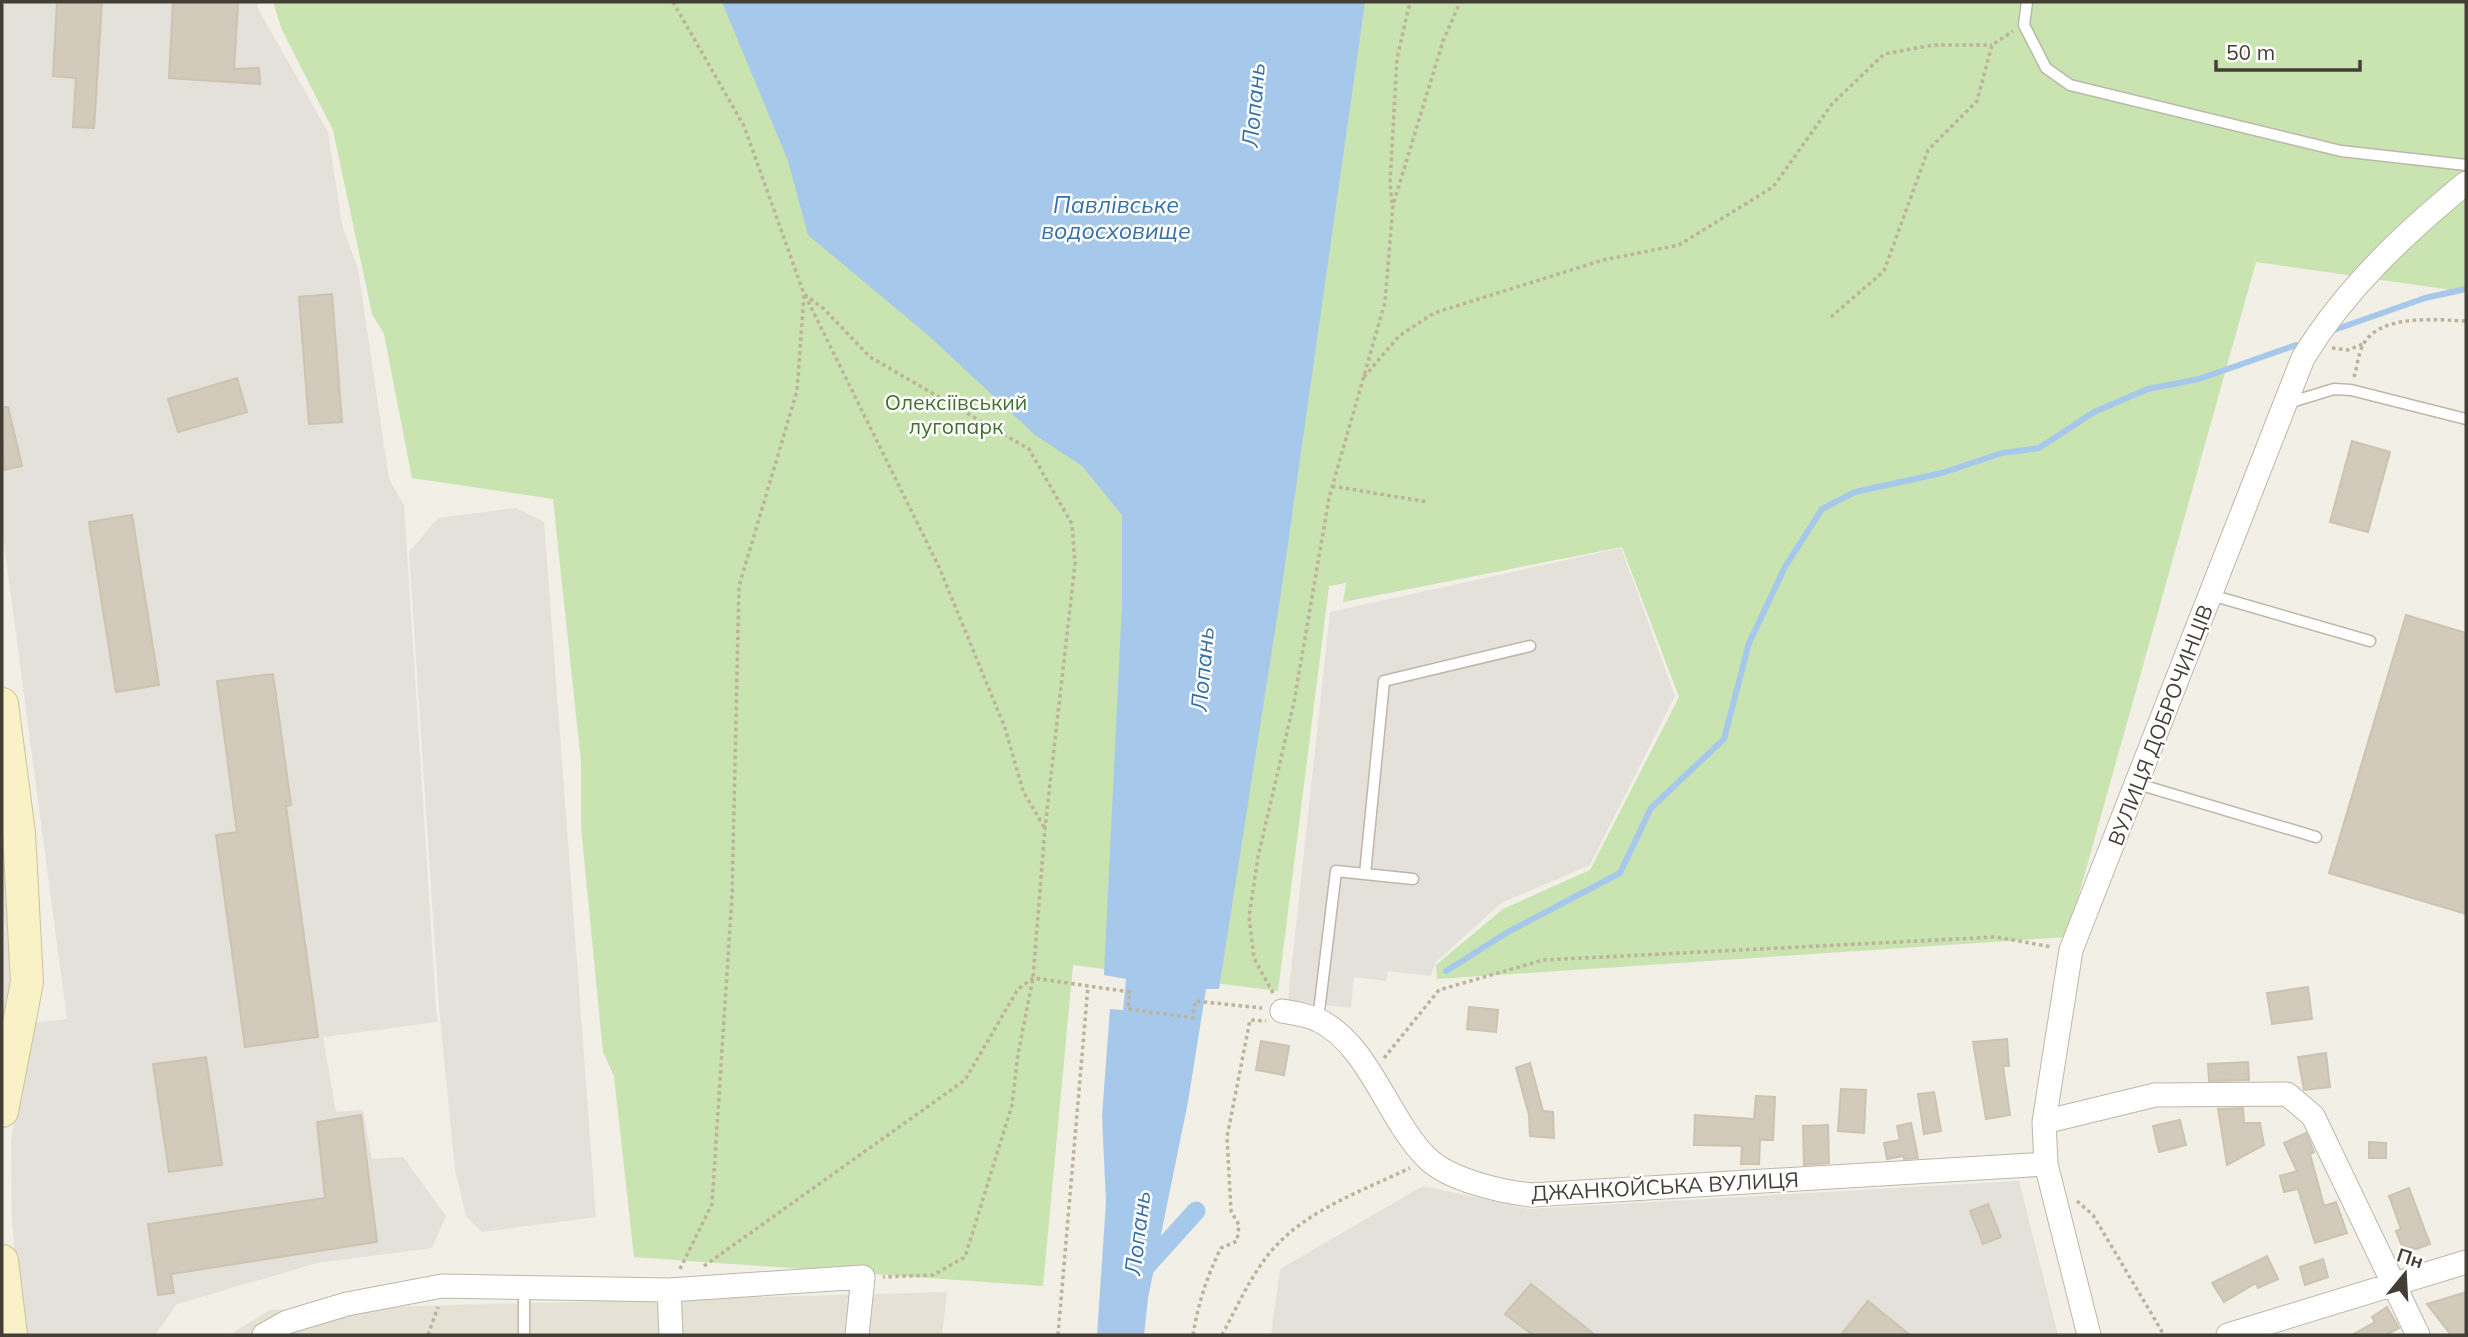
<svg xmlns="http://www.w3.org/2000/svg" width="2468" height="1337" viewBox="0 0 2468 1337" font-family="Mulish,sans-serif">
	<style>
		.residential { fill: #e5e1d4 }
		.industrial { fill: #e4e0da }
		.green { fill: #c9e3b1 }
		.water { fill: #a6c9eb }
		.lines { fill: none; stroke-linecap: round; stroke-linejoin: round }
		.stream { stroke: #a6c9eb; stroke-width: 6 }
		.canal { stroke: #a6c9eb; stroke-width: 19 }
		.building { fill: #d2cbbc; stroke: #ccc3b0; stroke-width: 2 }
		.lane-casing { stroke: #bcb7a9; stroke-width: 13 }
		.street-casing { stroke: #bcb7a9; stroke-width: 25 }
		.secondary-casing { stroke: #cec398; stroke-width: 34 }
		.path { stroke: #bdb39b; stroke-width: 3.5; stroke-dasharray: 3.5 3.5; stroke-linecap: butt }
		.lane { stroke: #fff; stroke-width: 10 }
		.street { stroke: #fff; stroke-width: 23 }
		.secondary { stroke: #faf2c7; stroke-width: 32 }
		.labels { text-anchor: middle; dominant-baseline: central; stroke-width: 5; stroke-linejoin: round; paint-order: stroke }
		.park-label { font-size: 21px; fill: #42712d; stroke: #fff }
		.street-label { font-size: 21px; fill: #443f36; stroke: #fff }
		.water-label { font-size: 23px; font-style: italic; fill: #3770a7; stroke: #fff }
	</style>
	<rect width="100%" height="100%" fill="#f1efe6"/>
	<!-- residential -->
	<path class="residential" d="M947,1292L942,1335H229L270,1310Z"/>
	<!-- industrial -->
	<path class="industrial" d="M2,2H259L257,7L328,132L342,225L358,269L389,479L404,505L437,1022L323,1037L336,1112L363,1110L372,1159L403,1157L446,1216L432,1248L317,1263L177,1304L155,1335H25L18,1286L12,1220L11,1140L32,1023L67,1019L2,529Z
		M516,508L544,522L596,1217L482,1232L466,1216L455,1169L439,1008L409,552L438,518Z
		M1621,548L1675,696L1590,865L1501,903L1436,962L1431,976L1388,971L1386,981L1354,977L1351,1008L1288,1000L1330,612Z
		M2,759L15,937L2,1044Z
		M2019,1181L2058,1335H1271L1280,1269L1423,1186L1529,1209Z"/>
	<!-- green -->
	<path class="green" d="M273,2H2466V292L2256,262L2067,937L1437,979L1436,965L1503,909L1590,870L1679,697L1622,547L1343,602L1346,583L1329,586L1278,991L1073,965L1043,1286L634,1257L614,1076L603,1052L581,827V762L553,499L412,478L384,334L372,314L333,130L282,30Z"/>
	<!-- water -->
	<path class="water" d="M722,2H1365L1282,586L1219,989H1206L1188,1102L1148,1298L1144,1335H1097L1106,1202L1102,1116L1110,1009L1123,1010L1126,979L1104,975L1122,603V515L1082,466L1035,435L929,336L808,235L788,161Z"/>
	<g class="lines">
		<!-- stream -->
		<path class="stream" d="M2334,330L2425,298L2466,289
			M1446,971L1508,932L1620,873L1651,808L1724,739L1749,643L1785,567L1822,509L1855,492L1942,473L2002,453L2039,448L2094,412L2148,389L2199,379L2296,345"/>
		<!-- canal -->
		<path class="canal" d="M1140,1273L1196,1211"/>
	</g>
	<!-- building -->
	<path class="building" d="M57,2H102L94,128L73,127L76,78L53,76Z
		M173,2H238L234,69L259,68L260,84L169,78Z
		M332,294L342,422L309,424L299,297Z
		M237,378L247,412L178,432L168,399Z
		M2,407H8L22,466L4,470Z
		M2352,441L2390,452L2368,532L2330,522Z
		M132,515L159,685L116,692L89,522Z
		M2406,615L2466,633V914L2329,873Z
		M273,674L291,805L286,806L318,1037L245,1047L216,835L237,832L217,681Z
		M2308,987L2312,1019L2272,1024L2267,993Z
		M1469,1007L1498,1010L1496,1032L1467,1029Z
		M2007,1039L2009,1066H2003L2010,1115L1986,1119L1973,1042Z
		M1261,1041L1289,1046L1284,1075L1256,1070Z
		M2326,1053L2330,1087L2304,1090L2298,1057Z
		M206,1057L222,1165L169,1172L153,1064Z
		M2248,1062L2249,1080L2209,1081L2208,1064Z
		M1530,1063L1543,1111L1553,1112L1554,1138L1530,1136L1529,1115L1516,1068Z
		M1841,1089L1866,1090L1864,1133L1838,1131Z
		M1934,1092L1941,1131L1924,1134L1918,1094Z
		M1756,1096L1775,1097L1773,1140H1760L1759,1164H1741L1742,1146L1694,1145L1695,1115L1754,1119Z
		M2243,1108L2244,1123H2260L2264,1145L2227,1165L2218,1109Z
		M361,1115L377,1242L171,1274L174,1293L158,1295L148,1224L325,1198L317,1122Z
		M2180,1120L2186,1145L2159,1152L2153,1126Z
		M1911,1123L1918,1158L1904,1159L1903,1156L1887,1159L1884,1143L1900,1140L1897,1126Z
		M1828,1125L1829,1163L1804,1165L1803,1126Z
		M2306,1133L2314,1152L2310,1154L2324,1206L2336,1202L2347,1233L2315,1243L2298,1189L2284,1192L2280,1176L2297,1171L2284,1143Z
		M2369,1142L2386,1143V1158H2369Z
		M2409,1188L2430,1244L2414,1250L2412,1247L2403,1249L2396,1231L2401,1229L2389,1196Z
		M1988,1204L2001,1237L1983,1244L1970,1211Z
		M2267,1256L2278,1279L2258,1288L2256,1283L2224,1302L2212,1283Z
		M2323,1259L2328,1277L2305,1285L2300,1267Z
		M1531,1284L1595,1335H1533L1505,1314Z
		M2466,1292V1335H2451L2427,1304Z
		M1868,1301L1910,1335H1841Z
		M2387,1307L2399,1328L2386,1335H2352L2375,1322L2372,1317Z"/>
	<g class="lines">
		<!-- lane casing -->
		<g class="lane-casing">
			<path id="lane" d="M2027,2L2024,25L2046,68L2070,85L2341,151L2466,165
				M2288,403L2334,389L2351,390L2466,419
				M2211,595L2370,641
				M2138,784L2316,837
				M1365,874L1384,681L1530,646
				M1318,1020L1336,871L1413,879
				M524,1289V1335"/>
		</g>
		<!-- street casing -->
		<g class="street-casing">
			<path id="street" d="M1282,1011C1293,1013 1308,1015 1318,1020C1369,1044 1388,1120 1427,1158C1449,1180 1502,1192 1532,1195L2046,1164
				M2044,1122L2155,1095L2287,1094L2313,1116L2418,1335
				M669,1290L671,1335
				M264,1335L287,1322L347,1304L442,1286L669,1290L863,1277L857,1335
				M2089,1335L2046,1164L2044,1122L2071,950L2303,358C2346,288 2404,234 2466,183
				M2228,1335L2466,1262"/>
		</g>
		<!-- secondary casing -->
		<g class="secondary-casing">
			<path id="secondary" d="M2,704L19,833L27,982L2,1111
				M2,1261L11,1335"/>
		</g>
		<!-- path -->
		<path class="path" d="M673,2L744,126L804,294L824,309L870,357L1029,449L1072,524L1075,564L1045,828L1033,978L1018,1054L1012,1105L965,1257L933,1275L883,1277
			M1392,203L1390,183L1397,58L1410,2
			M805,295L939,567L1005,728L1023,791L1044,827
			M1831,317L1884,271L1928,150L1977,101L1992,45L2013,31
			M2332,348L2348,350L2363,344
			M1364,377L1399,336L1434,313L1603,260L1679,245L1773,187L1832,104L1884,54L1933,45H1992
			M2354,377C2357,368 2358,354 2363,345C2380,313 2437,320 2466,321
			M1332,486L1428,502
			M1273,993L1254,958L1249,917L1258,857L1294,702L1329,498L1385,302L1393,205L1443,41L1460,2
			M1384,1058L1439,990L1543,960L1996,937L2052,947
			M2077,1201L2093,1215L2164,1335
			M704,1266L965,1080L1018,989L1033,978L1130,992L1128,1009L1193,1018L1195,1001L1262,1008
			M680,1269L712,1204L732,896L739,586L797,391L804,294
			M428,1335L438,1307
			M1058,1335L1088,986
			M1193,1335C1198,1304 1207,1276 1221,1248L1237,1241L1239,1225L1231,1211L1227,1137L1250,1020L1266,1021
			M1222,1335C1236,1309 1249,1279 1268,1255C1303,1211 1360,1192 1410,1168"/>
		<!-- lane -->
		<use href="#lane" class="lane"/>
		<!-- street -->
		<use href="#street" class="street"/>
		<!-- secondary -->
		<use href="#secondary" class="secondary"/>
	</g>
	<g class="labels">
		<!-- park labels -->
		<g class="park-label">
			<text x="956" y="402">Олексіївський<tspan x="956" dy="24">лугопарк</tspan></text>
		</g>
		<!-- street labels -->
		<g class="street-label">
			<text transform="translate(2160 725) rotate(-69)">ВУЛИЦЯ ДОБРОЧИНЦІВ</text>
			<text transform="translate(1665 1186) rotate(-3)">ДЖАНКОЙСЬКА ВУЛИЦЯ</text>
		</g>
		<!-- water labels -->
		<g class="water-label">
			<text transform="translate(1253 105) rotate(-85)">Лопань</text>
			<text x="1116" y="204">Павлівське<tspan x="1116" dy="26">водосховище</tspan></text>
			<text transform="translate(1202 669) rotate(-85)">Лопань</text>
			<text transform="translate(1137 1233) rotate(-83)">Лопань</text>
		</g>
	</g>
	<!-- border -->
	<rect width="2468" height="1337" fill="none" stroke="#443f36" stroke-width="7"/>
	<!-- north arrow -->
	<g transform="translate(2405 1274) rotate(18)" stroke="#ffffff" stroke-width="5" paint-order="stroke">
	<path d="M0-5L12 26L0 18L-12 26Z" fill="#443f36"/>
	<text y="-10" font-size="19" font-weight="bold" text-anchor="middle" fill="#443f36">Пн</text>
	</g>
	<!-- scale -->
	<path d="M2216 60v10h144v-10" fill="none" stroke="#443f36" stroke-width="3.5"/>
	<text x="2226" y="60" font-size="21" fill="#443f36" stroke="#ffffff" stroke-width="5" paint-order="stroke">50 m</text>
</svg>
